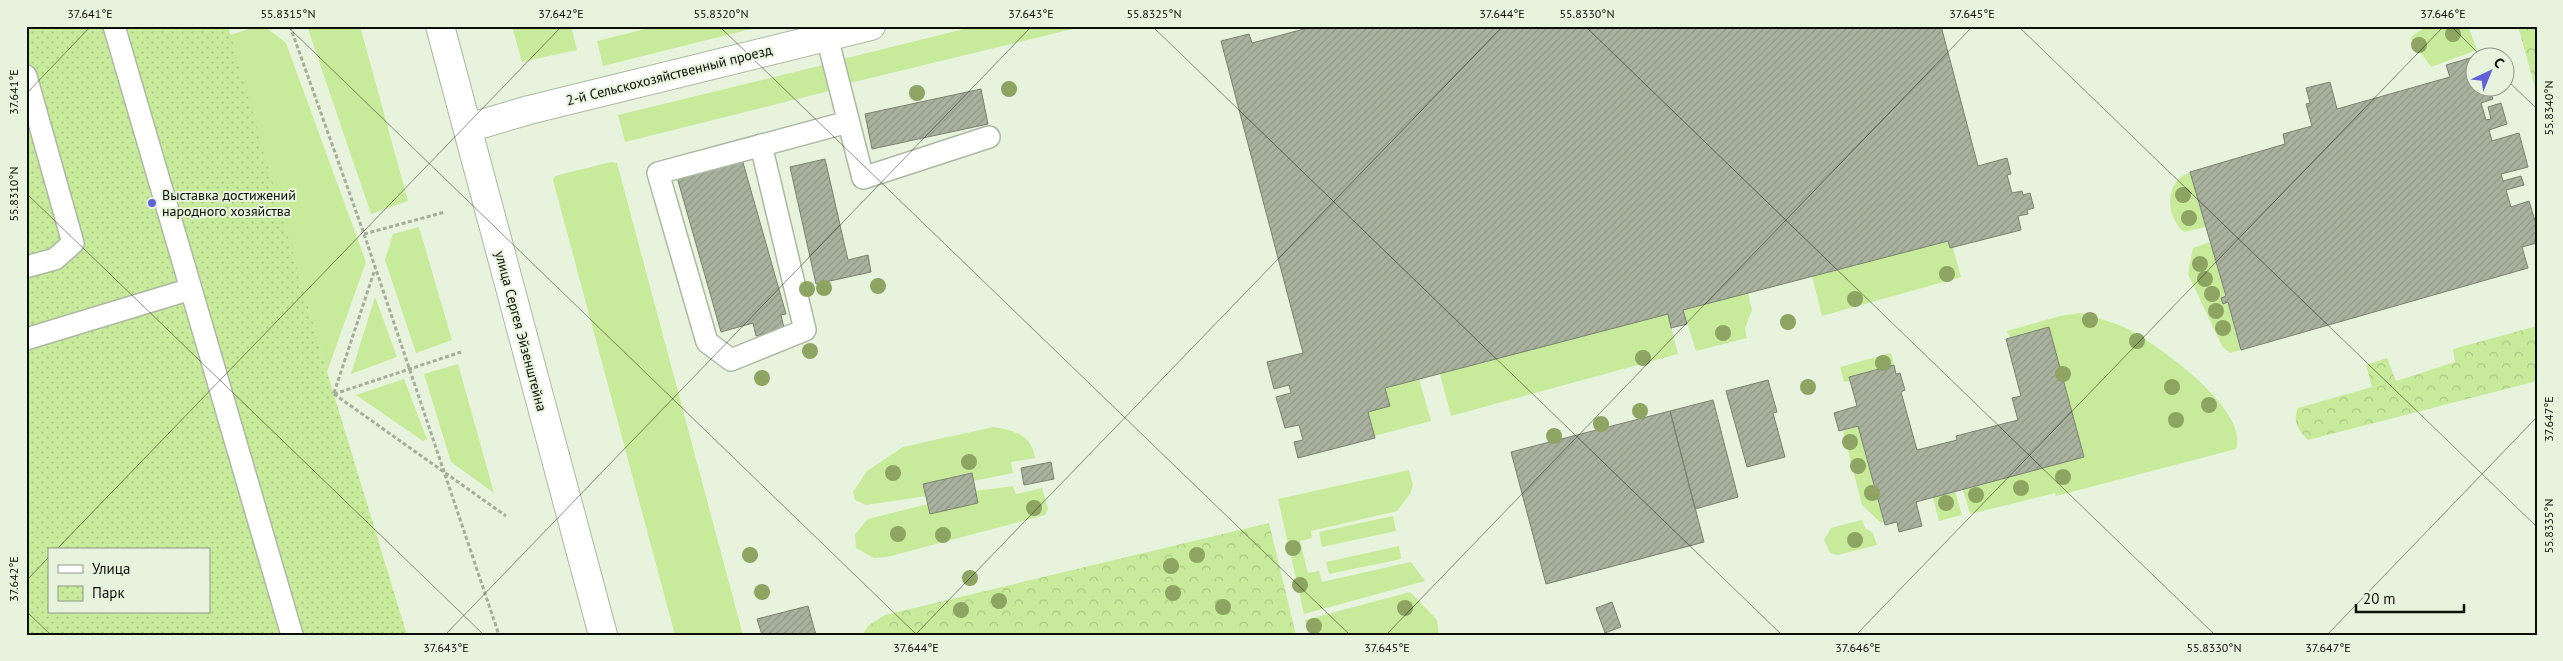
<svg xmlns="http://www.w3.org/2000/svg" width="2563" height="661" viewBox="0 0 2563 661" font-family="'PT Sans',sans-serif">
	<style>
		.grass { fill: #c7eb9b }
		.forest { fill: url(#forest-crowns) }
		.park { fill: url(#park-dots); fill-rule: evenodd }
		.building { fill: url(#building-hatch); stroke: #7a8370 }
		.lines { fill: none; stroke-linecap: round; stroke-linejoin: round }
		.service-casing { stroke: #adb8a3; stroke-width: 24 }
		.minor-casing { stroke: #adb8a3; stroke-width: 30 }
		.secondary-casing { stroke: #adb8a3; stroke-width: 30 }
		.path { stroke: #a5ae9c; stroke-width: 3; stroke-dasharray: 4 2.5; stroke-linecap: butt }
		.service { stroke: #fff; stroke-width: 21 }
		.minor { stroke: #fff; stroke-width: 28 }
		.secondary { stroke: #fff; stroke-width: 28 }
		.tree { fill: #8da463 }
		.ticks { fill: none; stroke: #0c0f08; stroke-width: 1; stroke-opacity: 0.45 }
		.poi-dot { fill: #6162da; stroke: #e8f3dd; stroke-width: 2 }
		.labels { text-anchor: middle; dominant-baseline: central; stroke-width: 4; stroke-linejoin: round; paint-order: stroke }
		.street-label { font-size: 14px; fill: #0c0f08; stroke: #e8f3dd }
		.poi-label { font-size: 14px; fill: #0c0f08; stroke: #e8f3dd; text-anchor: start }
		.neatline { fill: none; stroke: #0c0f08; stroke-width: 2 }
		.ticks-label { font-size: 12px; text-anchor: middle; fill: #0c0f08 }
	</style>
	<defs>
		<pattern id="forest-crowns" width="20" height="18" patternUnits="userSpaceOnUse" patternTransform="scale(1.25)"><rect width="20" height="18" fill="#c7eb9b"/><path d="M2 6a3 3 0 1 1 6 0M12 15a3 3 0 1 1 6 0" fill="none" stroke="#aac884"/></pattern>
		<pattern id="park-dots" width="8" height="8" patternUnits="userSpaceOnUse" patternTransform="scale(1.25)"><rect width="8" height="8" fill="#c7eb9b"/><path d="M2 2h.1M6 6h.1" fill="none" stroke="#aac884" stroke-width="1.8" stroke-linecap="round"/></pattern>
		<pattern id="building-hatch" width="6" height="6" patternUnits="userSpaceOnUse" patternTransform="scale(1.25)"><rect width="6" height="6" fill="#a8b29e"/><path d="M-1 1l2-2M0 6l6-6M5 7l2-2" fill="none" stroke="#8f9887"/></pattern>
	</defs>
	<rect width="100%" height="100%" fill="#e8f3dd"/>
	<!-- grass -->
	<path class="grass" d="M258,26H264L286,43L366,262L327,372L230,35Z
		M307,26H360L408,201L371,214Z
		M512,26H571L577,50L522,62Z
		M657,26H763L603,66L597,41Z
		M976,26H1085L850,83L843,59Z
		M2428,26H2468L2477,50L2431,67L2411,39L2413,35Z
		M823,65L829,91L625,142L618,115Z
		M611,162L617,163L743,635H675L553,180L555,176Z
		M2190,172L2206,227L2184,232C2164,215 2165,181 2190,172Z
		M419,227L452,340L416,353L385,260L393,234Z
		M1948,241L1950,248H1953L1961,277L1822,316L1812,276Z
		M2210,242L2226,296L2221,298L2223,304L2228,302L2241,350L2230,353L2222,346L2188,274L2193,248Z
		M1748,293L1752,310L1745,328L1747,338L1696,351L1683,310Z
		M375,297L397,357L351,374Z
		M2080,313C2096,317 2113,322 2128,329C2158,345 2250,410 2236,449L2056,496L2055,493L1970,514L1963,490L2083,457L2049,328L2010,338L2007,331L2060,316Z
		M1668,314L1678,354L1451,416L1440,374Z
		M1891,353L1894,365L1850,377V381L1844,382L1840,367Z
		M458,364L494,493L451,462L424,374Z
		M404,379L427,439L423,441L356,395Z
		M1419,379L1431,421L1374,436L1368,412L1385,388Z
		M1858,426L1884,522L1881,523L1862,505L1843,431Z
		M993,427C1014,430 1032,435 1035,458L1011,462L1013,473L973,481L971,473L924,484L926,496L866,505L855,500L853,492L867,471L903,447Z
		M1409,470L1413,485L1410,494L1397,511L1311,531L1312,538L1300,541L1308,573L1319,571L1322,582L1411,562L1425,581L1304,614L1278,499Z
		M1013,486L1016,494L1042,488L1048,509L1045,515L887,557L874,558L856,548L855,534L868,519L928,504L930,514L978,503L975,491Z
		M1955,491L1962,515L1939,521L1933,498Z
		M1393,516L1396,531L1322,547L1319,532Z
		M1862,520L1865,528L1873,533L1877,545L1838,555L1830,553L1824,540L1831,528Z
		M1399,546L1401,559L1329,574L1326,562Z
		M1410,592L1437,620L1439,635H1308L1305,620Z"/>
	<!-- forest -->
	<path class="forest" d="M2518,26H2537V95Z
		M2537,326V381L2308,440C2299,431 2292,422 2298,408L2372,387L2366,365L2387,358L2396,381L2455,362L2453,349Z
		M1269,523L1296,635H862L869,625L885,615Z"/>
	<!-- park -->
	<path class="park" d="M26,26H228L327,372L407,635H26ZM49,550H209V612H49Z"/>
	<!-- building -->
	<path class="building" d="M1315,26H1941L1978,166L2007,158L2011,174L2007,175L2012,193L2022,191L2023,195L2030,193L2034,208L2027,210L2028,214L2018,216L2021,230L1950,248L1948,241L1683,310L1687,324L1671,328L1668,314L1385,388L1390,406L1368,412L1375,438L1298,458L1294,442L1303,440L1299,425L1285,428L1276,397L1291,393L1289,385L1274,389L1267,362L1303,353L1221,41L1249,34L1252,43Z
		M2480,55L2481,58H2476V88H2489L2493,99L2481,103L2486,120L2491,119L2488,107L2501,103L2507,124L2489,130L2492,141L2519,133L2528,167L2501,174L2503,181L2521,176L2524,185L2506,190L2511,207L2529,201L2537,227V243L2522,247L2528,268L2241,350L2228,302L2223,304L2221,298L2226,296L2190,172L2285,144L2283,134L2312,126L2306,104L2310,103L2306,88L2330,82L2337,109L2450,77L2446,65Z
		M981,89L988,124L872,149L865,114Z
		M742,159L786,314L781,315L784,328L756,336L753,323L721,332L677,177Z
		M825,159L848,260L868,255L871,272L816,284L790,167Z
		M2049,327L2084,457L1916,502L1922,526L1899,532L1897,522L1885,525L1858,426L1839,431L1834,413L1857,406L1849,377L1894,365L1896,374L1900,373L1905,390L1901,392L1917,450L1957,440L1956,436L2018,420L2012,398L2021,396L2006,339Z
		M1768,380L1777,412L1773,413L1785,457L1747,467L1726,391Z
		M1713,400L1738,497L1695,509L1670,411Z
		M1670,411L1704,542L1546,584L1511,452Z
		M1051,462L1054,479L1024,485L1021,468Z
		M972,473L978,503L930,514L923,484Z
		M1612,602L1621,627L1605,633L1596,608Z
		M808,606L816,635H762L757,619Z"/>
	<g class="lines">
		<!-- service casing -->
		<g class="service-casing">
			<path id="service" d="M827,37L863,178L989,137
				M26,76L73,243L55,259L26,267
				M761,145L805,330L731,360L707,342L658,173L848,122
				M191,289L292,635
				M26,339L191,289L114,26"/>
		</g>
		<!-- minor casing -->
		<g class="minor-casing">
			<path id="minor" d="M468,128L529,110L871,26"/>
		</g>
		<!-- secondary casing -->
		<g class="secondary-casing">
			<path id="secondary" d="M440,26L603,635"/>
		</g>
		<!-- path -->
		<path class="path" d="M290,26L364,234L499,635
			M364,234L445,212
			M334,393L375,269
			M334,394L506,516
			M334,394L461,352"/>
		<!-- service -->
		<use href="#service" class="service"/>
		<!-- minor -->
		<use href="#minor" class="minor"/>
		<!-- secondary -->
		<use href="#secondary" class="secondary"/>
	</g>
	<!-- trees -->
	<g class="tree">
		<circle cx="2453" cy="34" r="8"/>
		<circle cx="2419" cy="45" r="8"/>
		<circle cx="1009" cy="89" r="8"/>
		<circle cx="917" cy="93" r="8"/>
		<circle cx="2183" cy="195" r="8"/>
		<circle cx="2189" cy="218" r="8"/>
		<circle cx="2200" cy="264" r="8"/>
		<circle cx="1947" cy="274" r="8"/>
		<circle cx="2205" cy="279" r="8"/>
		<circle cx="878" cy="286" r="8"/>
		<circle cx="824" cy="288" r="8"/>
		<circle cx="807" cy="289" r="8"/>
		<circle cx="2212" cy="294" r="8"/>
		<circle cx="1855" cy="299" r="8"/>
		<circle cx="2216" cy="311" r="8"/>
		<circle cx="2090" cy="320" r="8"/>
		<circle cx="1788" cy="322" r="8"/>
		<circle cx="2223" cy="328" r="8"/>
		<circle cx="1723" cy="333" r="8"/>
		<circle cx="2137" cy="341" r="8"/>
		<circle cx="810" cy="351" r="8"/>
		<circle cx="1643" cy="358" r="8"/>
		<circle cx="1883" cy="363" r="8"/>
		<circle cx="2063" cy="374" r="8"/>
		<circle cx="762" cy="378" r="8"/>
		<circle cx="1808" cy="387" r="8"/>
		<circle cx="2172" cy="387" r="8"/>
		<circle cx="2209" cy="405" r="8"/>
		<circle cx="1640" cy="411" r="8"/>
		<circle cx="2176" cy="420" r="8"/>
		<circle cx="1601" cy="424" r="8"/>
		<circle cx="1554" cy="436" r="8"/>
		<circle cx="1850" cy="442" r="8"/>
		<circle cx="969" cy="462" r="8"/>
		<circle cx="1858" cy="466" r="8"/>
		<circle cx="893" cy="473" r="8"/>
		<circle cx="2063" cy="477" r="8"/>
		<circle cx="2021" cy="488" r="8"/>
		<circle cx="1872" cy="493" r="8"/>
		<circle cx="1976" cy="495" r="8"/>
		<circle cx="1946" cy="503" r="8"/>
		<circle cx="1034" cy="508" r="8"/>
		<circle cx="898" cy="534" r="8"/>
		<circle cx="943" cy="535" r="8"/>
		<circle cx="1855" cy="540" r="8"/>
		<circle cx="1293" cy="548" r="8"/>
		<circle cx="750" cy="555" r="8"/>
		<circle cx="1197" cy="555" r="8"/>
		<circle cx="1171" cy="566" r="8"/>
		<circle cx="970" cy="578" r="8"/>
		<circle cx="1300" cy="585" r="8"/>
		<circle cx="762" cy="592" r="8"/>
		<circle cx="1173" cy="593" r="8"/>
		<circle cx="999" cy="601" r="8"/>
		<circle cx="1223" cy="607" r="8"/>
		<circle cx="1405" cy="608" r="8"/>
		<circle cx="961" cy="610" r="8"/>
		<circle cx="1314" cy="626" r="8"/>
	</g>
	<!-- ticks -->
	<path class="ticks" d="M287,26L917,635M719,26L1350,635M1152,26L1782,635M1585,26L2215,635M2018,26L2537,527M2451,26L2483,58M2506,79L2537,109M26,94L91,26M26,193L484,635M56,550L562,26M26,581L49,557M26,611L51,635M445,635L1032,26M915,635L1503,26M1386,635L1973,26M1856,635L2444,26M2327,635L2537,417"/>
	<!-- markers -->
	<circle class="poi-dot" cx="152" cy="203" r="5"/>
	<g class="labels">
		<!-- street labels -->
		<g class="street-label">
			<text transform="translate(669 75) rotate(-14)">2-й Сельскохозяйственный проезд</text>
			<text transform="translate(521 331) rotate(75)">улица Сергея Эйзенштейна</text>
		</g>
		<!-- poi labels -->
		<g class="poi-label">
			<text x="162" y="195">Выставка достижений<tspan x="162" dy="16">народного хозяйства</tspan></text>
		</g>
	</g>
	<!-- border -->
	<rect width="2563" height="661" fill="none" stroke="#e8f3dd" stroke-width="55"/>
	<!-- legend -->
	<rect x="48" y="548" width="162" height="65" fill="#e8f3dd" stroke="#909888"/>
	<rect x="58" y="565" width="25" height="8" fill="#ffffff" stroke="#909888"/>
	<text x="92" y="574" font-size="15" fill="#0c0f08">Улица</text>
	<rect x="58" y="586" width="25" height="15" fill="url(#park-dots)" stroke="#909888"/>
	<text x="92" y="598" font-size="15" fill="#0c0f08">Парк</text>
	<!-- north arrow -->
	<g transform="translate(2490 72) rotate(44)"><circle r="24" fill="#e8f3dd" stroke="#909888"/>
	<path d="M0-4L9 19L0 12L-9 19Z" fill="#6162da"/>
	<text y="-8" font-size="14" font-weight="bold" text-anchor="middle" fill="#0c0f08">С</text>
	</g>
	<!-- scale -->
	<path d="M2356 604v8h108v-8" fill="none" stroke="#0c0f08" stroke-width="2.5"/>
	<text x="2363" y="604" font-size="15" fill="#0c0f08" stroke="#e8f3dd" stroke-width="4" paint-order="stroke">20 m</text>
	<rect x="28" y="28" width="2508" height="606" class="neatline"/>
	<g class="ticks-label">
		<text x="90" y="18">37.641°E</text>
		<text x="288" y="18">55.8315°N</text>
		<text x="561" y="18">37.642°E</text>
		<text x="721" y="18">55.8320°N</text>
		<text x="1031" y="18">37.643°E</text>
		<text x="1154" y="18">55.8325°N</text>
		<text x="1502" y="18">37.644°E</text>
		<text x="1587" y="18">55.8330°N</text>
		<text x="1972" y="18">37.645°E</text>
		<text x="2443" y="18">37.646°E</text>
		<text transform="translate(14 92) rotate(-90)" y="4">37.641°E</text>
		<text transform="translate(2549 108) rotate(-90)" y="4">55.8340°N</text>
		<text transform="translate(14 194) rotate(-90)" y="4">55.8310°N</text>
		<text transform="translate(2549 419) rotate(-90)" y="4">37.647°E</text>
		<text transform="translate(2549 526) rotate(-90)" y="4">55.8335°N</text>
		<text transform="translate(14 579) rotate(-90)" y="4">37.642°E</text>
		<text x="446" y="652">37.643°E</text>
		<text x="916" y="652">37.644°E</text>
		<text x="1387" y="652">37.645°E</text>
		<text x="1858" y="652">37.646°E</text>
		<text x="2214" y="652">55.8330°N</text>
		<text x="2328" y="652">37.647°E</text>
	</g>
</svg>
